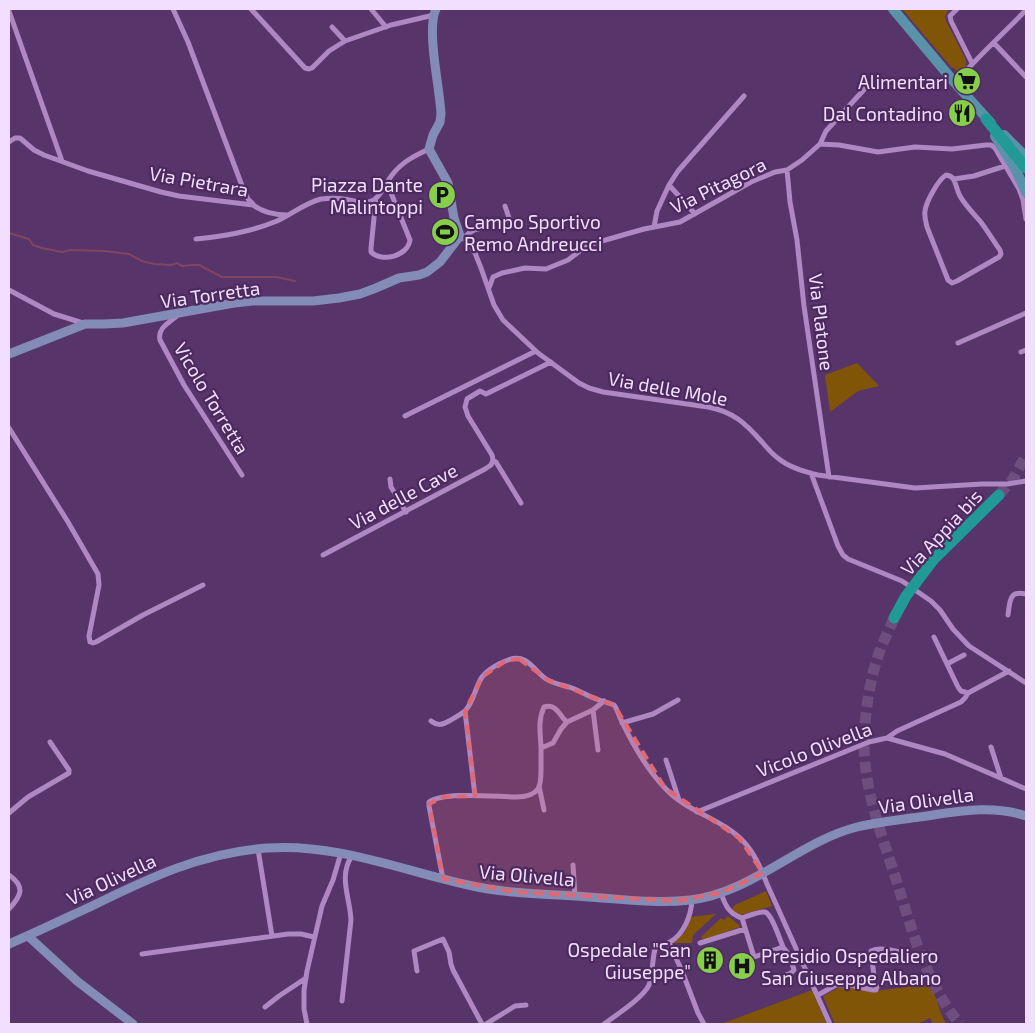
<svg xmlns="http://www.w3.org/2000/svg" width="1035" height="1033" viewBox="0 0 1035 1033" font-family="'Exo 2',sans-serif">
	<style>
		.green { fill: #815508 }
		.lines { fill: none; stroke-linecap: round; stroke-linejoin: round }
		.stream { stroke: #81455e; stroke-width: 2 }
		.highway-tunnel { stroke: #6e4e7f; stroke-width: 11; stroke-dasharray: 11 5.5; stroke-linecap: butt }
		.street { stroke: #ae87c3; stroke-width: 5 }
		.secondary { stroke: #838cb6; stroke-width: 9 }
		.primary { stroke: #5992a9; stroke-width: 10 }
		.highway { stroke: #209997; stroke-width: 11 }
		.marked { fill: #e06873; fill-opacity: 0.2; stroke: #e06873; stroke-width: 4; stroke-dasharray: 10 6; stroke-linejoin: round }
		.labels { text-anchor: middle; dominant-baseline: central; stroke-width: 4.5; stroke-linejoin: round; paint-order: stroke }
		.poi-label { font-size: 19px; fill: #f2defe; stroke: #4c295e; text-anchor: end }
		.street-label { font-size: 19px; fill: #f2defe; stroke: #4c295e }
	</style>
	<rect width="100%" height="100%" fill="#573469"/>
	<!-- green -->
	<path class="green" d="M902,9H949L945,16L946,21L966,60V66L959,74L954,68H952Z
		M857,363L879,386L858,391L830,412L825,375Z
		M766,891L772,906L740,915L731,910L735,905Z
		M716,914L693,935L692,943H673L685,932L690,917Z
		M728,916L739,925L740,927L703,940L701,937L721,918L724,920Z
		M931,984L941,1013L946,1024H933L930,1018L917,1024H835L823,996L840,987L875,991Z
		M812,990L827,1024H721Z"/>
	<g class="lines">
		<!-- stream -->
		<path class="stream" d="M9,233L29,239L33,245L42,248L62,252L71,250L104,251L129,254L142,261L154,264L171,265L177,263L182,266L192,265H199L222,277H276L295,281"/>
		<!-- highway-tunnel -->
		<path class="highway-tunnel" d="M999,495L1013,479L1026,455
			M894,618C889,630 883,642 879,653C869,682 865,713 864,743C864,789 881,833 895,876C911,926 925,983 960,1024"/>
		<!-- street -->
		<path class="street" d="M173,9L188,42L244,191L248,199L253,204
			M251,9L305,68L309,69L312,68L329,51L345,41L391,25L434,15
			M371,9L386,27
			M957,9L950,16L951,21L972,63
			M9,11L62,161
			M332,27L345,41
			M994,43L1026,77
			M955,83C977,57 1003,34 1026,10
			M9,142L15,138H20L34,150L44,155L88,171L161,192L179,196L253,205C264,213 275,215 288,215
			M820,144L839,145L878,152L915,147L952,149L986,145H991L995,148L1019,189L1023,200L1026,219
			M820,144L826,131L871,82
			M787,170L790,202L797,240L804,306L829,477
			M946,175C957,176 955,188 960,196C965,205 973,213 980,221C987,230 993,240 1000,250L1001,254L999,257L957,281L952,283L948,280L927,227C926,222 924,216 925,211C926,202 938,180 946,175Z
			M954,179L974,176L1005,166
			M669,185L678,171L744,96
			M376,198L371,248V252C382,263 408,256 410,240L387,183
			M654,227L657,211L669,185L695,214
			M460,236L468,242L475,253L481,268L494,305L503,320L538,353L579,383L589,388L603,392L708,407C734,412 745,423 762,442C767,448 772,454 779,459C789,467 805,472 818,475L915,488L982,484H1007L1026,481
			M464,238L469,233L474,230L507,221L509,218L505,206
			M196,239C225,236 250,232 277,221C292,214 305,203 321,199C329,198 337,198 344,199C353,200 365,205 374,200C382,194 386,183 392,175C402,162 414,156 429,149
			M489,288L493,277L502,273L525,268L546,269L568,260L585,247L595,243L644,229L680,222L751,182L775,172L787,170L802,160L820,144
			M9,290L54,314L83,323
			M179,314C171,322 157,327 160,340L184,385L242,475
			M958,343L1026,313
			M1021,352L1026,350
			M405,416L536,351
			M9,428L68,522L98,574L99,585L89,636L90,642L93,643L96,642L143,615L203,585
			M811,473L838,546L843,555L848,559L902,581L931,601L940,610L953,629L969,646L1026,683
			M390,479L391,487L406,512
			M521,503L496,462L493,460L492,455L468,416L465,407L467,399L480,391L486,394L551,362
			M323,555L485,469L491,465L493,460
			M1008,615C1010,601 1009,590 1026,594
			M934,637L958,687L961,691L968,693
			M947,664L964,655
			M593,710L598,750
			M465,711L475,796
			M431,721C438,726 442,725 449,721C454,718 460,715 465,711C474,702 475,687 482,677C487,670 499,663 508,660C528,653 533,670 546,679C554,684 563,685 572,688C578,690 583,693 589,696C597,700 606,702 614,705C618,710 619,717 622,722C633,745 647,769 664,787C686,812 721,818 743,841C754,852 761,869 767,884L830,1024
			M622,723L653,714L678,700
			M887,738L897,731L961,702L965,698L968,693L1009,671
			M991,747L1001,778
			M541,748L553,743L561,729L567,722L593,710L604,701
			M666,760L679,800
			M539,786L544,810
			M697,812L869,742L887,738L945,754L1026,789
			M9,813L28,797L69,773V770L50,742
			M258,849L272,936
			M573,865L575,896
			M9,875C26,887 21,896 9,909
			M443,879L429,806V802C444,791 497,797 516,797C524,797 533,796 538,789C541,784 541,776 541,770C541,762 541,754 541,746C540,732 538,720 544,707C557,703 559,716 567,722
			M721,893C725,905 729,914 742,918L754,957L783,947C780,940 772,914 765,912C759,911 748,916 742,918
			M669,943L682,971L698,1013L704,1024
			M700,943L745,929
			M142,954L288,934H301L314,937
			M417,971L414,951L443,939L449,952L451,964L453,970L482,1024
			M778,978L791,973L794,970L790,956L783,947
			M872,982L874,976L871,951C879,947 891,950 900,952
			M818,995C837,985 853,972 875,983L877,987L876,990H873L849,985H839
			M342,1001L351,920C350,897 338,876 352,856
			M265,1007L279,996L306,978
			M307,1024L304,1009V990L307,971L322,906L333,880L341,853
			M486,1024L515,1006L526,1005
			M604,1024C616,1015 643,998 649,985C653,974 652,960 655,949C659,945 664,945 670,942C684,934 691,916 692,900"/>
		<!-- secondary -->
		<path class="secondary" d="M9,354L85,324H104L123,323L234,303L253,301H313L339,298L360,294L376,288L399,278L419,275L427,272L440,262L460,236L454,218L448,183L429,149L433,135L440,122L441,114C440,89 426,29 436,9
			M28,936L77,981L133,1024
			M9,944C37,932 66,918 94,905C151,877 202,853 267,848C336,843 401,870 468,885C507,894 548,894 588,897C622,899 657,904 690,900C752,893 798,842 857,827C878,822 898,820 919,817C955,812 991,804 1026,816"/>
		<!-- primary -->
		<path class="primary" d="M893,9L955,83L991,123
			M1004,135L1026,157
			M995,136L1015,168L1026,192"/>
		<!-- highway -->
		<path class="highway" d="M986,119L1026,168
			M894,618L906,596L934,559L999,495"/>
	</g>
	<!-- marked area -->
	<path class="marked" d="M519,659L548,680L614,705L665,788L739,838L763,873L721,893L676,901L515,892L443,879L429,804L443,797L475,796L465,711L482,677L507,660Z"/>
	<!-- icons -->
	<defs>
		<g id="supermarket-disc" transform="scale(1.4375)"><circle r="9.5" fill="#87cf4a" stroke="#4c295e"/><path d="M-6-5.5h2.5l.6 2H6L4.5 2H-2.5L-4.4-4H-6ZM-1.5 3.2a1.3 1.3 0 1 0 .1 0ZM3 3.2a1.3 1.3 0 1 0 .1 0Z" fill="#111"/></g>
		<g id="restaurant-disc" transform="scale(1.4375)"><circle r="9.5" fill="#87cf4a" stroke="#4c295e"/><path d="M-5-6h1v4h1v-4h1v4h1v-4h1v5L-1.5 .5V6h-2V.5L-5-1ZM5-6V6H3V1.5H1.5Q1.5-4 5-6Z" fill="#111"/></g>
		<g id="parking-disc" transform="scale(1.4375)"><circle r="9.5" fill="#87cf4a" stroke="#4c295e"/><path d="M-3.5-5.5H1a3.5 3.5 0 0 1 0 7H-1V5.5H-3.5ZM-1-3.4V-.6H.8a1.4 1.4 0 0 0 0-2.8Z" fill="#111"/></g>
		<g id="stadium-disc" transform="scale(1.4375)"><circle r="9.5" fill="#87cf4a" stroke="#4c295e"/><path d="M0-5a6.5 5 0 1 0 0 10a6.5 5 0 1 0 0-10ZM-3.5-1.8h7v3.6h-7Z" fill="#111"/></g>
		<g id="building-disc" transform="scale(1.4375)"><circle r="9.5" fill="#87cf4a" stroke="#4c295e"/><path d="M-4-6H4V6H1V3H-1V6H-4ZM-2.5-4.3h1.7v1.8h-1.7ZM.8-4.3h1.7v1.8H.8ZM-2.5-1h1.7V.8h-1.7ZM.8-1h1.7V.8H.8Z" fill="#111"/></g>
		<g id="hospital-disc" transform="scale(1.4375)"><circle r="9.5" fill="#87cf4a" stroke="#4c295e"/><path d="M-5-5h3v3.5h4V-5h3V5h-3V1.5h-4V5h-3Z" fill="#111"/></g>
	</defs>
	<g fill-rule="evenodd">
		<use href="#supermarket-disc" x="967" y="81"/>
		<use href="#restaurant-disc" x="962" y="113"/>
		<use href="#parking-disc" x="442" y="195"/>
		<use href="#stadium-disc" x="445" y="232"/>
		<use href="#building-disc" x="710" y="960"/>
		<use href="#hospital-disc" x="742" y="966"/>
	</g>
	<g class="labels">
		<!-- poi labels -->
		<g class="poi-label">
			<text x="948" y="81">Alimentari</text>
			<text x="943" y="113">Dal Contadino</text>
			<text x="423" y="184">Piazza Dante<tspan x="423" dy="22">Malintoppi</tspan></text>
			<text x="464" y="221" text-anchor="start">Campo Sportivo<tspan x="464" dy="22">Remo Andreucci</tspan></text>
			<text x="691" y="949">Ospedale "San<tspan x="691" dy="22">Giuseppe"</tspan></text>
			<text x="761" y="955" text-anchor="start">Presidio Ospedaliero<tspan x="761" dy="22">San Giuseppe Albano</tspan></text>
		</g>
		<!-- street labels -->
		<g class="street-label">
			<text transform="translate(199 181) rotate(10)">Via Pietrara</text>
			<text transform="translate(718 185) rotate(-26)">Via Pitagora</text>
			<text transform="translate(210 294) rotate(-8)">Via Torretta</text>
			<text transform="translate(822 322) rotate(83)">Via Platone</text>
			<text transform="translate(668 388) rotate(10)">Via delle Mole</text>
			<text transform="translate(212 398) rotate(59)">Vicolo Torretta</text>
			<text transform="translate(403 496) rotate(-28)">Via delle Cave</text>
			<text transform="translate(941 532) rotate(-47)">Via Appia bis</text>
			<text transform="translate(814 749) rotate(-21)">Vicolo Olivella</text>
			<text transform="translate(926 800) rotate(-8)">Via Olivella</text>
			<text transform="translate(527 875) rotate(5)">Via Olivella</text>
			<text transform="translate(111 879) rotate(-25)">Via Olivella</text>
		</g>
	</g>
	<!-- border -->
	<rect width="1035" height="1033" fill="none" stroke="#f2defe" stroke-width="20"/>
</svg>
